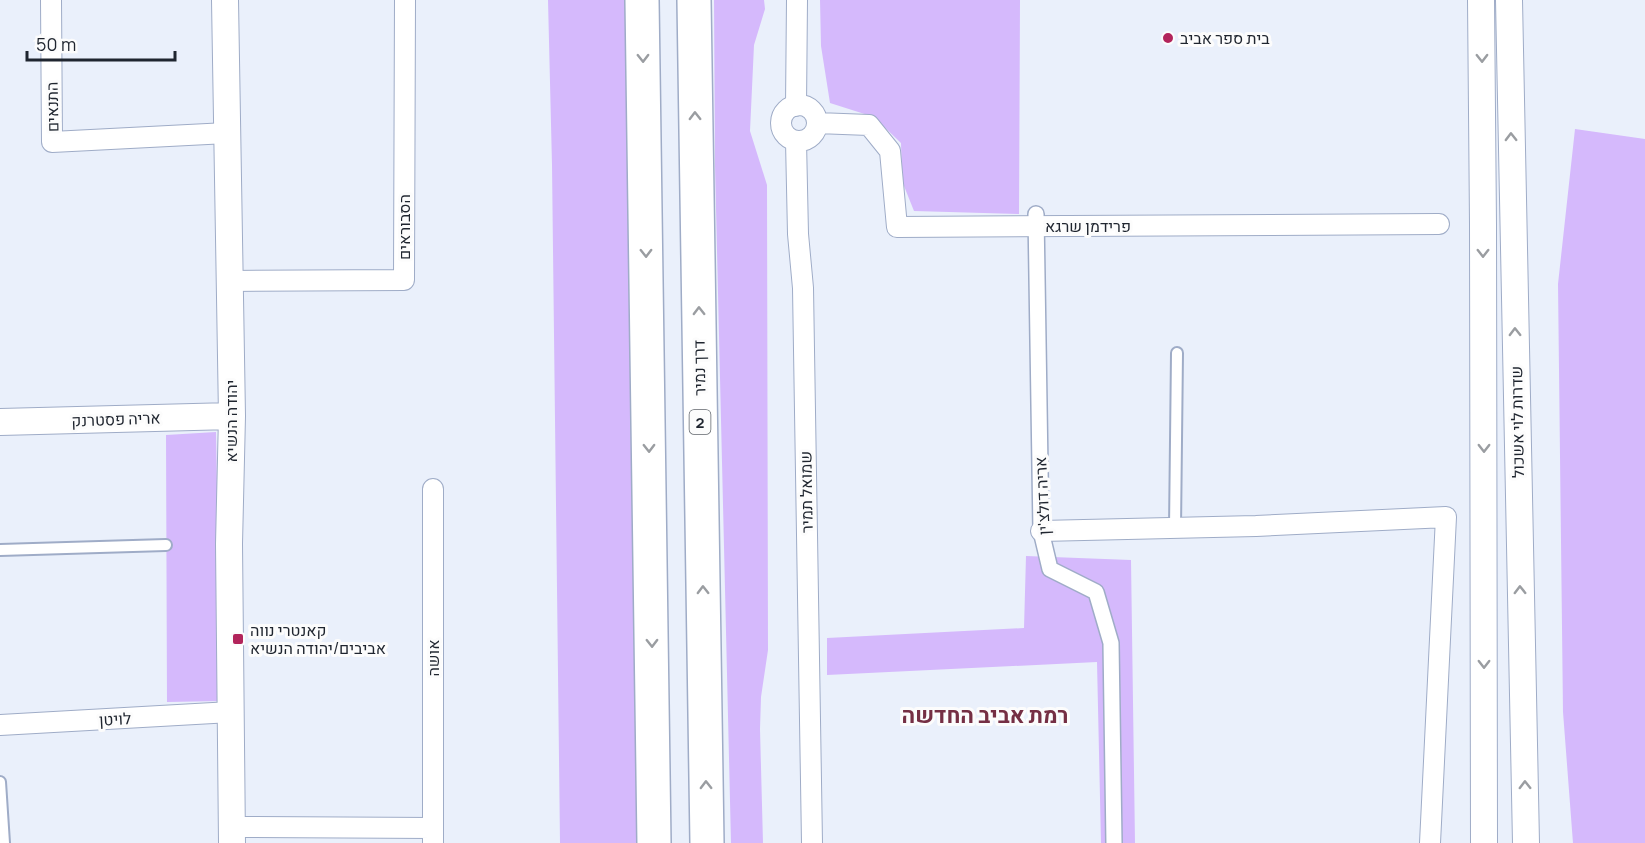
<svg xmlns="http://www.w3.org/2000/svg" width="1645" height="843" viewBox="0 0 1645 843" font-family="Manrope,Heebo,sans-serif">
	<style>
		.green { fill: #d5b9fc }
		.lines { fill: none; stroke-linecap: round; stroke-linejoin: round }
		.service-casing { stroke: #9facc7; stroke-width: 14 }
		.pedestrian-casing { stroke: #9facc7; stroke-width: 18 }
		.minor-casing { stroke: #9facc7; stroke-width: 22 }
		.tertiary-casing { stroke: #9facc7; stroke-width: 28 }
		.trunk-casing { stroke: #9facc7; stroke-width: 36 }
		.service { stroke: #fff; stroke-width: 10 }
		.pedestrian { stroke: #fff; stroke-width: 15 }
		.minor { stroke: #fff; stroke-width: 20 }
		.tertiary { stroke: #fff; stroke-width: 26 }
		.trunk { stroke: #fff; stroke-width: 33 }
		.oneway { stroke: #9a9da1 }
		.poi-dot { fill: #b2245b; stroke: #fcfcfc; stroke-width: 2 }
		.labels { text-anchor: middle; dominant-baseline: central; stroke-width: 6; stroke-linejoin: round; paint-order: stroke }
		.shield { fill: #fcfcfc; stroke: #61666c; stroke-width: 1.5 }
		.shield-label { font-size: 15px; font-weight: bold; fill: #1f252f }
		.poi-label { font-size: 16px; fill: #1f252f; stroke: #fcfcfc; text-anchor: start }
		.street-label { font-size: 16px; fill: #1f252f; stroke: #fcfcfc }
		.district-label { font-size: 22px; font-weight: bold; fill: #752f44; stroke: #fcfcfc }
	</style>
	<rect width="100%" height="100%" fill="#eaf0fb"/>
	<!-- green -->
	<path class="green" d="M548,0H628L643,843H560L552,165Z
		M714,0H764L765,9L754,45L750,131L767,185L768,650L761,697L760,729L763,843H731L715,166Z
		M820,0H1020L1019,214L914,211L902,181L901,143L874,117L830,103L821,46Z
		M1575,129L1645,139V843H1573L1563,712L1558,284Z
		M216,432L221,701L167,702L166,435Z
		M1026,556L1131,560L1135,843H1101L1097,662L827,675V638L1024,628Z"/>
	<g class="lines">
		<!-- service casing -->
		<g class="service-casing">
			<path id="service" d="M1175,528L1177,353
				M0,550L166,545
				M0,782L4,843"/>
		</g>
		<!-- pedestrian casing -->
		<g class="pedestrian-casing">
			<path id="pedestrian" d="M1036,214L1041,531L1050,569L1096,592L1111,643L1114,843"/>
		</g>
		<!-- minor casing -->
		<g class="minor-casing">
			<path id="minor" d="M51,0L52,142L227,133
				M781 123a18 18 0 1 1 36 0a18 18 0 1 1-36 0Z
				M796,106L797,0
				M817,123L869,125L890,151L897,227L1439,224
				M796,141L798,234L803,288L812,843
				M229,281L404,280L405,0
				M1041,531L1256,526L1446,517L1430,843
				M0,725L231,712
				M232,827L433,828
				M433,843V489"/>
		</g>
		<!-- tertiary casing -->
		<g class="tertiary-casing">
			<path id="tertiary" d="M225,0L232,416L229,544L232,843
				M1481,0L1483,224L1484,843
				M1509,0L1526,843
				M0,422L232,416"/>
		</g>
		<!-- trunk casing -->
		<g class="trunk-casing">
			<path id="trunk" d="M642,0L654,843
				M694,0L707,843"/>
		</g>
		<!-- service -->
		<use href="#service" class="service"/>
		<!-- pedestrian -->
		<use href="#pedestrian" class="pedestrian"/>
		<!-- minor -->
		<use href="#minor" class="minor"/>
		<!-- tertiary -->
		<use href="#tertiary" class="tertiary"/>
		<!-- trunk -->
		<use href="#trunk" class="trunk"/>
	</g>
	<!-- one-way arrows -->
	<defs><path id="oneway-chevron" d="M-2-3.5L2.5 0L-2 3.5" fill="none" stroke-width="1.6" stroke-linecap="round" stroke-linejoin="round" transform="scale(1.5)"/></defs>
	<g class="oneway">
		<use href="#oneway-chevron" transform="translate(643 58) rotate(89)"/>
		<use href="#oneway-chevron" transform="translate(1482 58) rotate(89)"/>
		<use href="#oneway-chevron" transform="translate(695 116) rotate(-91)"/>
		<use href="#oneway-chevron" transform="translate(1511 137) rotate(-91)"/>
		<use href="#oneway-chevron" transform="translate(646 253) rotate(89)"/>
		<use href="#oneway-chevron" transform="translate(1483 253) rotate(90)"/>
		<use href="#oneway-chevron" transform="translate(699 311) rotate(-91)"/>
		<use href="#oneway-chevron" transform="translate(1515 332) rotate(-91)"/>
		<use href="#oneway-chevron" transform="translate(649 448) rotate(89)"/>
		<use href="#oneway-chevron" transform="translate(1484 448) rotate(90)"/>
		<use href="#oneway-chevron" transform="translate(703 590) rotate(-91)"/>
		<use href="#oneway-chevron" transform="translate(1520 590) rotate(-91)"/>
		<use href="#oneway-chevron" transform="translate(652 643) rotate(89)"/>
		<use href="#oneway-chevron" transform="translate(1484 664) rotate(90)"/>
		<use href="#oneway-chevron" transform="translate(706 785) rotate(-91)"/>
		<use href="#oneway-chevron" transform="translate(1525 785) rotate(-91)"/>
	</g>
	<!-- markers -->
	<g class="poi-dot">
		<circle cx="1168" cy="38" r="6"/>
		<rect x="232" y="633" width="12" height="12" rx="3"/>
	</g>
	<g class="labels">
		<!-- shield labels -->
		<rect class="shield" x="689.5" y="410" width="21" height="24" rx="4.5"/>
		<g class="shield-label">
			<text x="700" y="422">2</text>
		</g>
		<!-- poi labels -->
		<g class="poi-label">
			<text x="1180" y="38">בית ספר אביב</text>
			<text x="250" y="630">קאנטרי נווה<tspan x="250" dy="18">אביבים/יהודה הנשיא</tspan></text>
		</g>
		<!-- street labels -->
		<g class="street-label">
			<text transform="translate(52 107) rotate(-91)">התנאים</text>
			<text x="1088" y="226">פרידמן שרגא</text>
			<text transform="translate(404 227) rotate(-90)">הסבוראים</text>
			<text transform="translate(699 368) rotate(-91)">דרך נמיר</text>
			<text transform="translate(116 419) rotate(-2)">אריה פסטרנק</text>
			<text transform="translate(231 421) rotate(-90)">יהודה הנשיא</text>
			<text transform="translate(1517 422) rotate(-91)">שדרות לוי אשכול</text>
			<text transform="translate(806 492) rotate(-91)">שמואל תמיר</text>
			<text transform="translate(1042 496) rotate(-93)">אריה דולצ'ין</text>
			<text transform="translate(433 658) rotate(-90)">אושה</text>
			<text transform="translate(115 719) rotate(-3)">לויטן</text>
		</g>
		<!-- district labels -->
		<g class="district-label">
			<text x="985" y="715">רמת אביב החדשה</text>
		</g>
	</g>
	<!-- scale -->
	<path d="M27 51v9h148v-9" fill="none" stroke="#1f252f" stroke-width="3"/>
	<text x="36" y="51" font-size="18" fill="#1f252f" stroke="#fcfcfc" stroke-width="4.5" paint-order="stroke">50 m</text>
</svg>
